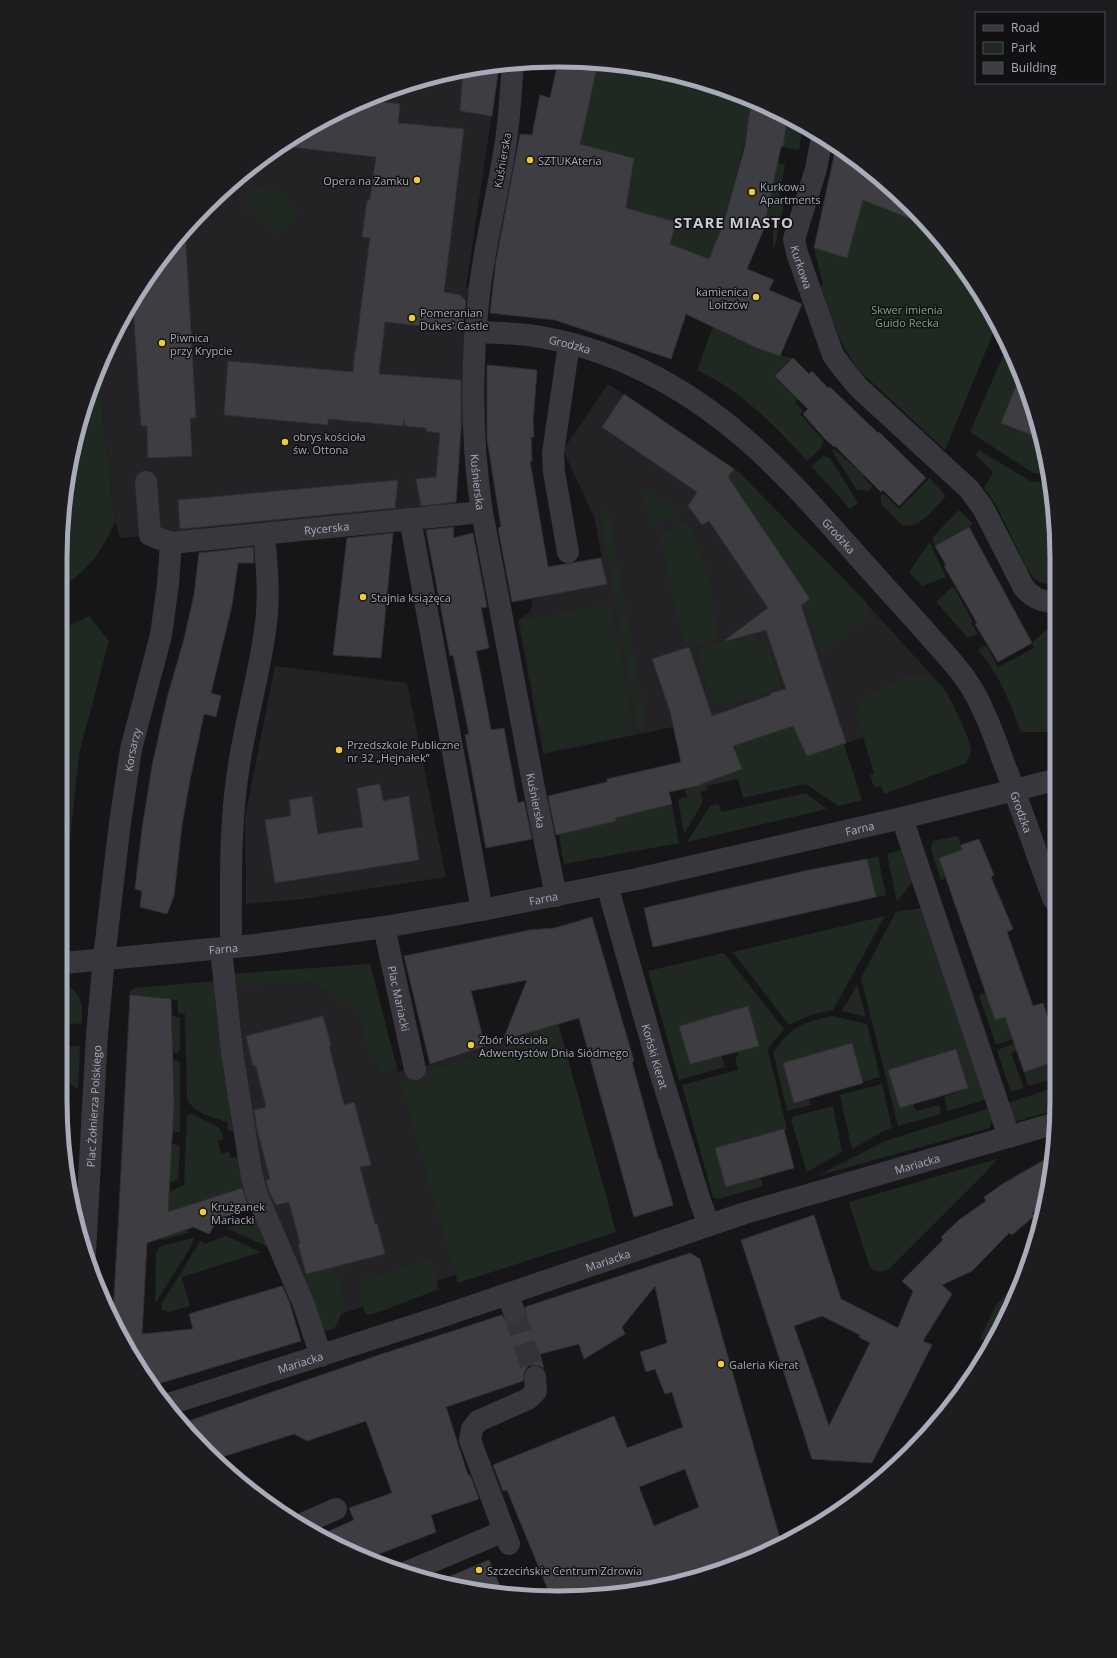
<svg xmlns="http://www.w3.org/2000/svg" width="1117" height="1658" viewBox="0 0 1117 1658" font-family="'Open Sans',sans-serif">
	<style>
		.built { fill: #232225 }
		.green { fill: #202822 }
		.building { fill: #3e3e42; stroke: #313034; fill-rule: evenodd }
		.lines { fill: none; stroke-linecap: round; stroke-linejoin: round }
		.minor-tunnel { stroke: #333438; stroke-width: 22; stroke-dasharray: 22 11; stroke-linecap: butt }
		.minor { stroke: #37373d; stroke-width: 22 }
		.poi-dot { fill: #efcb37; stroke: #111113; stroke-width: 1.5 }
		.labels { text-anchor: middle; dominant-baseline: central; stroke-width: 3; stroke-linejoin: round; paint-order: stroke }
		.street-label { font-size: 11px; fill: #a8abb8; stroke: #111113 }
		.poi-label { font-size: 11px; fill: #a8abb8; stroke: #111113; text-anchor: start }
		.park-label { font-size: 11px; fill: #80a287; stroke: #111113 }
		.district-label { font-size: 15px; font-weight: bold; letter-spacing: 1px; fill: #c9cbd4; stroke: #111113 }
		.rim { fill: none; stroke: #a8abb8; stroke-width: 5 }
	</style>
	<rect width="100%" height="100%" fill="#161618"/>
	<!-- built -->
	<path class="built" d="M499,66L466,287L469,288L468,291L462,330L467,331L466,381L456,507L120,538L115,522L98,371L111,338L184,230L255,163L338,111L430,77Z
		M608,384L740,473L845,580L939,683L954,707L807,756L687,788L673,727L543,754L518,620L529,613L532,606L533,598L607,584L594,517L563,450Z
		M275,666L407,683L446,877L302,899L246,904L245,817Z
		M370,964L398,1072L426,1066L507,1039L559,1239L318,1322L260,1179L231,974Z"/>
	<!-- green -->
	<path class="green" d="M609,64H624L719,87L752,101L745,141L724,222L709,259L670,244L676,222L626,208L634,157L577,143L597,66L608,69Z
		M787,117L803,125L799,150L783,147Z
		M777,163L785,165L779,196L785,198L775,247H773V232L775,222L765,221Z
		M881,180L889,186L880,207L926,225L954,255L997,324L945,450L858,369C839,344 831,316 821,287L823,284L814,248L847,258L863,200L875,204Z
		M259,186L267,194L275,186L293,205L291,207L299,215L277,235L255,212L251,216L240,205Z
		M713,327C739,339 763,353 793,358L775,376L798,399L795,402L803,411L800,414L824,441L820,449L807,461C776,426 740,390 697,370Z
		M1008,344L1020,376L1002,423L1042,439L1047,475L1033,473L970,432Z
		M98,371L115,522C102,551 90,568 64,586V493L86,398Z
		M834,449L864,475L863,477L873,487L868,491L857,490L832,451Z
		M979,450L1030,481L1049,484L1056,526V586L1041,583L1034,578L1026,567L996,505L984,488L993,472L976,455Z
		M823,456L830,458L858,503L850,509L811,466Z
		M734,468L866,602L868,614L865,620L822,656L803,604L811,598L810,596H808L727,478Z
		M930,478L946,496C936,506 917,533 901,524L881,504V496L883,493L899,509Z
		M639,489L653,493L679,513L653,527Z
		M608,509L647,728L638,730L600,511Z
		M959,510L973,524L935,546L932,538Z
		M685,521C707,556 714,598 717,638L692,648L684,641L659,536Z
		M929,543L931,545L946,577L922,586L909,572Z
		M952,587L955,589L973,622L971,623L978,634L968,638L936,602Z
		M611,604L634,734L545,751L520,621Z
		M89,616L109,641L79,754L64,897V628Z
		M1055,622V732H1021C1010,703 999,673 978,650L984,646L987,647L998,667L1034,648L1032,643Z
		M755,631L760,647L768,645L782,686L724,706L722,702L715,705L697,650Z
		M910,675C919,675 933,677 940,684C948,692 972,741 971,752C970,755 967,760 966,763L884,794L881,786L874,788L870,775L874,773L858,721V709L862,701L867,695Z
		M798,724L807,756L844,744L862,800L838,806L806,784L743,798L738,779L707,786L708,790L701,792L703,802L684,834L678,799L687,797L685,789L701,785V784L739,770L740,772H743L733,746Z
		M806,793L827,809L687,842L710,806L719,804L721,812Z
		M672,804L679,843L564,864L559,834L616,821L615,818Z
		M958,836L962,850L939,858L946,878L941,880L931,849L933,841Z
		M901,850L912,882L897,902L887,854Z
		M878,856L886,895L876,897L867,859Z
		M922,908L988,1099L948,1111L944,1097L968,1088L956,1049L888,1070L900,1108L913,1104L916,1111L939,1105L941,1114L898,1126L861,978L896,912Z
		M885,916L833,1010L811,1015L789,1025L733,952Z
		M724,953L784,1029L769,1047L768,1051L787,1129L715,1149L760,1177L763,1186L719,1199L713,1197L682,1085L738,1070L735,1057L739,1056L737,1051L748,1006L680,1026L690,1064L721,1055L725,1067L679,1080L648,971Z
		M370,964L397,1068L381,1072L379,1064L372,1061L359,1014L315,982L232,986L231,974Z
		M216,981L237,1130L229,1131L227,1122C213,1117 194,1114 187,1099L185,1014L178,1013V1001L171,999L130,995L129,992L135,988Z
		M64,984C82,992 83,1006 82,1023L64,1025Z
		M857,985L866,1017L842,1011Z
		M986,993L995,1020L1005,1017L1013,1039L996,1045L979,995Z
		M172,1016L180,1017V1050L177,1053H173Z
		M832,1016L867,1024L880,1077L862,1082L852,1043L783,1063L794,1103L809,1099L811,1105L787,1111L773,1052C793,1026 800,1023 832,1016Z
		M558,1023L616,1232L458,1283L400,1080L509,1046L507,1039Z
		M1014,1044L1017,1050L1011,1053L1024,1088L1011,1092L997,1050Z
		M80,1046L78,1090L64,1079V1047Z
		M173,1060H177L180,1063V1132H172L174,1103Z
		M1053,1062V1079L1028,1086L1024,1072Z
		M882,1084L892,1128L884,1131L852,1149L840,1095Z
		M1053,1088V1111L1010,1123L1004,1104Z
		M833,1106L842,1152L807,1172L791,1120L795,1116Z
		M990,1108L993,1118L989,1128L817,1176L885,1141Z
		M192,1114L218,1127L222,1133L223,1140L218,1141L221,1154L229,1152L231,1158L240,1157L246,1189L253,1207L249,1209L241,1188L159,1215L165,1236L187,1229L188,1233L162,1240L158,1238C158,1229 156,1200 164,1195C170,1190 178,1189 184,1185L187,1117L188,1115Z
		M171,1144L178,1145L180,1148L178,1179L169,1184Z
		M997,1159L987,1171L889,1269C880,1273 874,1273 869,1265L849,1202Z
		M258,1218L270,1248L226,1228Z
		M226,1236L261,1252L182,1277L190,1306L169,1312L162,1310L161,1305L200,1241L205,1244Z
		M193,1238L194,1239L192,1245L155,1304L156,1252L161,1246Z
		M431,1258L439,1289L377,1313L367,1315C362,1308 357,1291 362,1284C364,1281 367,1280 370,1278Z
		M334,1267C341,1291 350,1305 334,1329L322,1331L306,1274Z
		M1025,1273L1006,1320L990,1344L980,1338L996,1305Z"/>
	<!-- building -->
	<path class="building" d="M558,62L598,63L580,144L634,158L626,208L676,222L670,244L709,259L724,222L745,146L750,109L758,110L760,105L787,117L783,147H781L763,231L747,269L774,280L769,290L802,304L780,356L757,348L686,314L671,359L555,320L490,313L496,261L520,134L532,135L540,95L550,98Z
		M499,66L492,116L460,111L463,71Z
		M368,100L400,104L398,123L464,129L444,292L460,295L466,301L462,330L385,322L379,374L461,380V426L456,502L421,506L416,479L436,477L440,433L426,431V428L405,426L404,419L403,426L328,419V425L224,415L228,361L353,372L355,350H356L360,315L370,238L362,237L367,201L370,200L376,157L283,146L338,111Z
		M836,147L887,184L926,225L863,200L847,258L814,248Z
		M185,228L196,418H190L192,456L148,458L147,426H141L133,305Z
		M793,358L809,374L812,371L828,388L830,387L878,433L879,432L926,478L899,506L883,490L881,492L835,446L834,447L825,439L803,414L808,409L775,376Z
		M487,365L537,370L533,422L534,437H531L532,461H530L548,567L601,558L607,584L512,602L498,528L501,527L487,439Z
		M1020,376L1040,430L1042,439L1001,423Z
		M624,394L734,469L728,477L810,599L801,605L846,743L807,756L793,726L733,746L742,769L701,784V785L669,792L672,804L615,818L616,821L556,835L548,796L607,782V779L681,762L670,711L652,659L689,647L712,716L771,695V693L786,689L766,630L726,641L725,640L768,608L709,521L702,525L688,506L697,492L602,427Z
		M398,480L395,508L180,529L178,500Z
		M454,527L453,538L473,533L487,607L481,608L489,648L476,651L482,681L491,730L504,728L518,803L524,801L532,839L486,848L465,735L469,734L453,655L450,656L426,530Z
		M969,527L1032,643L998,662L975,624L977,623L944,566L946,565L935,546Z
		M393,533L381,658L333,655L347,538Z
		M253,547L254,563H238L232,605L211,693L221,696L216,717L204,714L190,780L182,825L174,896L167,914L140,907L142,891L135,889L142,829L152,766L167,698L184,639L194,595L199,553Z
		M380,784L383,801L409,796L419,860L275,883L265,820L291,816L289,800L312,796L318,834L363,827L357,788Z
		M979,839L994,875L991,877L1013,929L1007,932L1033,1006L1043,1003L1053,1034V1062L1024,1072L1005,1017L995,1020L939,858L962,850L961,845Z
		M867,859L876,897L653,947L644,908L809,870Z
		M592,917L634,1061L632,1062L659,1160L660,1159L673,1205L634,1217L579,1018L503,1040L527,980L471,991L485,1046L430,1064L404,956L530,930L555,928Z
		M130,995L171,999L174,1103L168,1212L242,1188L249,1209L218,1219L209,1234L193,1227L147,1243L142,1334L193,1329L189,1314L282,1286L289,1301L301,1341L151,1386L144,1377L113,1313L118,1229Z
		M748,1006L759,1046L690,1064L679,1026Z
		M323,1016L331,1045L329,1046L344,1105L354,1102L371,1165L360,1167L375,1224L377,1223L385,1254L306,1274L298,1244L300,1243L289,1202L276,1205L269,1191L266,1180L270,1179L257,1130L254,1110L266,1107L256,1066H253L246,1036Z
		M852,1043L863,1083L794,1103L783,1063Z
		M956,1049L968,1088L900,1108L888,1070Z
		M784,1129L794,1168L726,1187L715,1148Z
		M1053,1155V1165L1043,1207L1032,1213L1034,1216L1012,1235L1009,1233L972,1271L942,1285L952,1294L923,1341L932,1345L872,1463L812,1459L741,1240L814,1215L841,1299L898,1328L913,1291L902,1281L943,1240L941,1237L959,1220L986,1201L984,1197L1004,1183ZM822,1316L860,1335L859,1337L870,1343L829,1426L794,1326Z
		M690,1253L700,1259L781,1542L687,1581L591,1597H551L507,1490L503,1491L493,1465L614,1416L627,1448L683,1427L672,1392L665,1394L655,1369L646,1372L640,1352L667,1343L655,1286L622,1327L625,1334L584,1359L579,1344L540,1354L544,1369L540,1366L534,1365L528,1366L524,1372L523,1381L446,1407L468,1475H470L479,1499L431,1515L436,1532L366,1559L322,1534L354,1520L349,1508L392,1493L366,1421L307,1441L294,1434L216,1459L180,1424L382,1354L502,1315L506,1322L512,1324H518L523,1321L526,1315L525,1307ZM685,1469L699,1507L654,1526L639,1487Z
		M489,1560L503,1593L436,1582Z"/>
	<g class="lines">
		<!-- minor-tunnel -->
		<path class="minor-tunnel" d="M514,1312L535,1377"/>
		<!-- minor -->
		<g class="minor">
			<path id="s1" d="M513,63C511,86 510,110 507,133C500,187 485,240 479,294C471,366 471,440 482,512L534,788L556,896"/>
			<path id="s2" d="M822,137L816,169L794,239L797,253L833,355L844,370L859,388L969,489L983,508L1024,588C1032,597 1038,600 1050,602L1056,599"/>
			<path id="s3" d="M477,332C494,333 511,333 528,335C609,346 683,385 744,438C791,478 831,527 872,572C892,595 913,617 933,640C948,657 964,674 975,694C988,717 996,742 1005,766C1022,810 1037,856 1054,900"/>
			<path id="s4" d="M146,482L150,535L171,543L482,512"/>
			<path d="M410,519L482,910"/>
			<path d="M568,552L554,472L553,453L569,344"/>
			<path d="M902,818L1009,1137"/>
			<path id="s5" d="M607,885L658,1065L700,1201L709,1225"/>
			<path id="s6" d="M384,927L415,1069"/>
			<path d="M231,947C231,885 229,821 240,759C247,716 259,674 265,631C270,599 267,566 264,534"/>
			<path d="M221,949L232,1052L252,1177L257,1195L304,1305L321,1356"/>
			<path id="s7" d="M64,963L255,945L384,927L482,910L637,879L902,818L1055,780"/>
			<path id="s8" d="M85,1253L97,1034L104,958L120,823L131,749L161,635L168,584L171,543"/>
			<path d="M508,1294L514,1312"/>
			<path id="s9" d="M166,1405L437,1318L745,1213L1053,1124"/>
			<path d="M304,1523L336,1509"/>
			<path d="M509,1544L470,1440L472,1429L478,1421L528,1399L536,1391L535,1377"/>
			<path d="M405,1573L504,1531"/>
		</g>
	</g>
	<!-- markers -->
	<g class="poi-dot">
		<circle cx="530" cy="160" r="4"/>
		<circle cx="417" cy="180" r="4"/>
		<circle cx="752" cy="192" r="4"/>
		<circle cx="756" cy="297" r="4"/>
		<circle cx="412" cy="318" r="4"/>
		<circle cx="162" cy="343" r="4"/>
		<circle cx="285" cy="442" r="4"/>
		<circle cx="363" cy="597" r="4"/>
		<circle cx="339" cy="750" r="4"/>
		<circle cx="471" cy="1045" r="4"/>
		<circle cx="203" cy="1212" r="4"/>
		<circle cx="721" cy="1364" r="4"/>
		<circle cx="479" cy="1570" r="4"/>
	</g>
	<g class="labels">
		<!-- street labels -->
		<g class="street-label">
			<text transform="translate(502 160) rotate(-80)">Kuśnierska</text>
			<text stroke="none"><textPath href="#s2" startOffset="135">Kurkowa</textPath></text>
			<text stroke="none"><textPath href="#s3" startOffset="94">Grodzka</textPath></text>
			<text stroke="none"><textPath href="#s1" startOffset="422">Kuśnierska</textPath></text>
			<text stroke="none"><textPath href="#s4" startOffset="232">Rycerska</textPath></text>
			<text stroke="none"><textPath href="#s3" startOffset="430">Grodzka</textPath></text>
			<text stroke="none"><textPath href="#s8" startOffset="506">Korsarzy</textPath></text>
			<text stroke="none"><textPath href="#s1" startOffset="746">Kuśnierska</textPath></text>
			<text stroke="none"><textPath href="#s3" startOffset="766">Grodzka</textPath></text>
			<text stroke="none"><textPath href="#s7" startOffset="808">Farna</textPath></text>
			<text stroke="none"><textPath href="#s7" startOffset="484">Farna</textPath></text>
			<text stroke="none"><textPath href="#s7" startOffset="160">Farna</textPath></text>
			<text stroke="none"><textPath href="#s6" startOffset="73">Plac Mariacki</textPath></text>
			<text stroke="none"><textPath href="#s5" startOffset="178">Koński Kierat</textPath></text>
			<text stroke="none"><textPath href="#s8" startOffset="147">Plac Żołnierza Polskiego</textPath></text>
			<text stroke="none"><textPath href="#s9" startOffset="789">Mariacka</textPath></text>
			<text stroke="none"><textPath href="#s9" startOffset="465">Mariacka</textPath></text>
			<text stroke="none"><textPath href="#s9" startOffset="141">Mariacka</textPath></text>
		</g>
		<!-- poi labels -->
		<g class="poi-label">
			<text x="538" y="160">SZTUKAteria</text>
			<text x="409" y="180" text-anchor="end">Opera na Zamku</text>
			<text x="760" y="186">Kurkowa<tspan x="760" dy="13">Apartments</tspan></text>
			<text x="748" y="291" text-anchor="end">kamienica<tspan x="748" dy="13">Loitzów</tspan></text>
			<text x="420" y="312">Pomeranian<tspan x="420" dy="13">Dukes' Castle</tspan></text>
			<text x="170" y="337">Piwnica<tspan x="170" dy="13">przy Krypcie</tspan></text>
			<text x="293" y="436">obrys kościoła<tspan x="293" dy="13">św. Ottona</tspan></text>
			<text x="371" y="597">Stajnia książęca</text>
			<text x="347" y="744">Przedszkole Publiczne<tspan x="347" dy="13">nr 32 „Hejnałek”</tspan></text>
			<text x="479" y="1039">Zbór Kościoła<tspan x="479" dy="13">Adwentystów Dnia Siódmego</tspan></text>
			<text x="211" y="1206">Krużganek<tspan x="211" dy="13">Mariacki</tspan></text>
			<text x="729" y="1364">Galeria Kierat</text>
			<text x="487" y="1570">Szczecińskie Centrum Zdrowia</text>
		</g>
		<!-- park labels -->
		<g class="park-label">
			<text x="907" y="309">Skwer imienia<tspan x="907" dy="13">Guido Recka</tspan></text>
		</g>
		<!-- district labels -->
		<g class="district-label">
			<text x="734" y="222">STARE MIASTO</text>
		</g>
	</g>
	<!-- crop -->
	<path d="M0 0H1117V1658H0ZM558 67H559A491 491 0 0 1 1050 558V1100A491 491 0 0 1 559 1591H558A491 491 0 0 1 67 1100V558A491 491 0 0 1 558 67Z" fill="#1d1d20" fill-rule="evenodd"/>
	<path class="rim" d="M558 67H559A491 491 0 0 1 1050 558V1100A491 491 0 0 1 559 1591H558A491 491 0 0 1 67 1100V558A491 491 0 0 1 558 67Z"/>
	<!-- legend -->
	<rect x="975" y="12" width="130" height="72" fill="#111113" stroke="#4d4f55"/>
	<rect x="983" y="25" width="20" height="6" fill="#37373d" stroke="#4d4f55"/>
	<text x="1011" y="32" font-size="12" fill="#a8abb8">Road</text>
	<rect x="983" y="42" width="20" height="12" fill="#202822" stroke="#4d4f55"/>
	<text x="1011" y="52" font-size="12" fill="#a8abb8">Park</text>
	<rect x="983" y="62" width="20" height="12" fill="#3e3e42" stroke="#4d4f55"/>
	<text x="1011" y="72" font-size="12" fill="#a8abb8">Building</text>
</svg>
